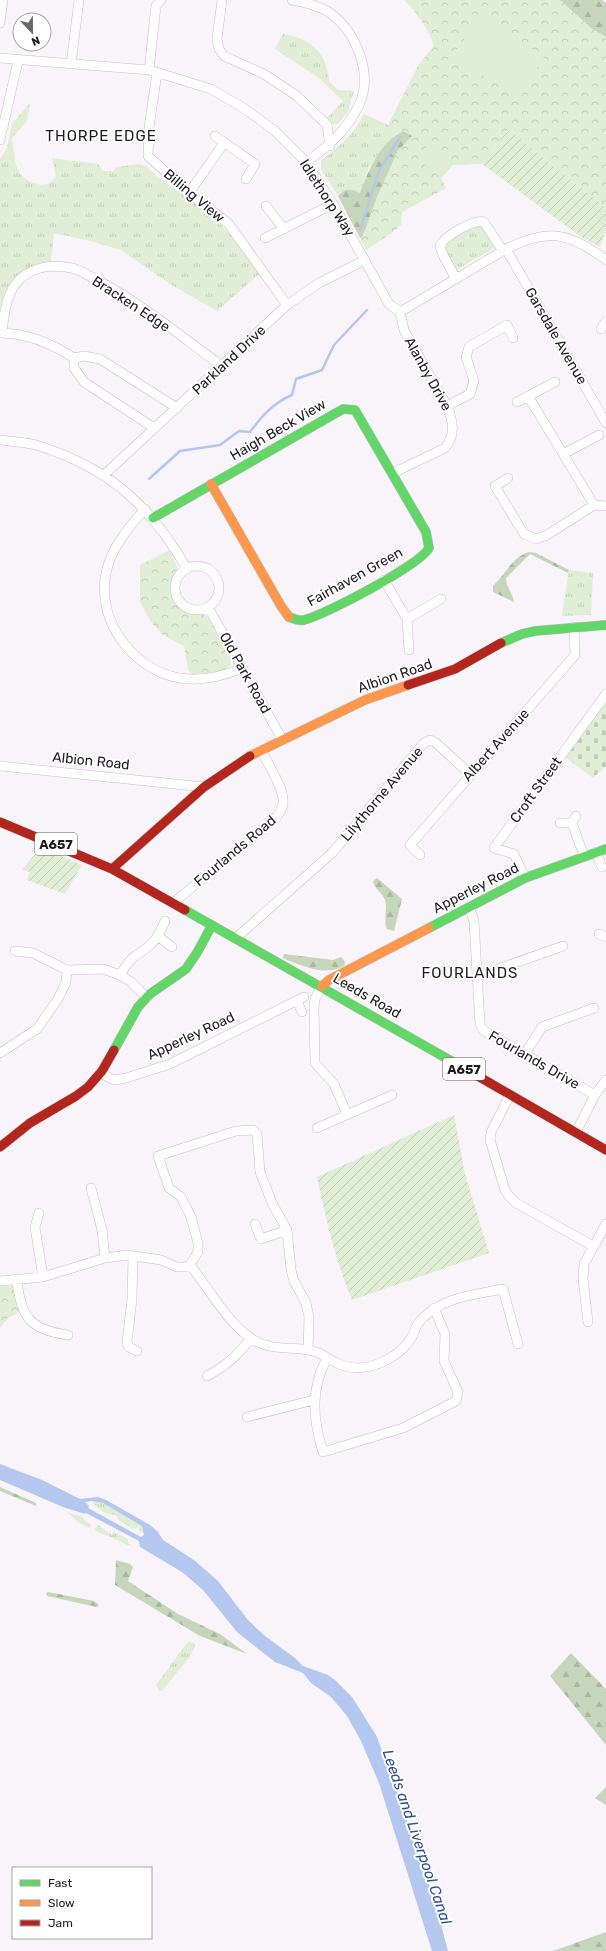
<svg xmlns="http://www.w3.org/2000/svg" width="606" height="1951" viewBox="0 0 606 1951" font-family="Rubik,sans-serif">
	<style>
		.grass { fill: url(#grass-tufts) }
		.forest { fill: url(#forest-firs) }
		.cemetery { fill: url(#cemetery-stones) }
		.park { fill: url(#park-crowns) }
		.garden { fill: url(#garden-furrows) }
		.pitch { fill: #e0eed6 }
		.water { fill: #b4c7ee; fill-rule: evenodd }
		.lines { fill: none; stroke-linecap: round; stroke-linejoin: round }
		.stream { stroke: #b4c7ee; stroke-width: 2.5 }
		.street-casing { stroke: #c5bfc6; stroke-width: 10 }
		.fast-casing { stroke: #c5bfc6; stroke-width: 10 }
		.slow-casing { stroke: #c5bfc6; stroke-width: 10 }
		.jam-casing { stroke: #c5bfc6; stroke-width: 10 }
		.street { stroke: #fefdfe; stroke-width: 9 }
		.fast { stroke: #63d668; stroke-width: 9 }
		.slow { stroke: #ff974d; stroke-width: 9 }
		.jam { stroke: #b3261e; stroke-width: 9 }
		.labels { text-anchor: middle; dominant-baseline: central; stroke-width: 4; stroke-linejoin: round; paint-order: stroke }
		.shield { fill: #fff; stroke: #625e63; stroke-width: 1 }
		.shield-label { font-size: 13px; font-weight: bold; fill: #1f1920 }
		.street-label { font-size: 14px; fill: #1f1920; stroke: #fff }
		.neighbourhood-label { font-size: 15px; letter-spacing: 1px; fill: #1f1920; stroke: #fff }
		.water-label { font-size: 15px; font-style: italic; fill: #305292; stroke: #fff }
	</style>
	<defs>
		<pattern id="grass-tufts" width="24" height="20" patternUnits="userSpaceOnUse"><rect width="24" height="20" fill="#e0eed6"/><path d="M3 7l-1-3M5 7V3M7 7l1-3M15 17l-1-3M17 17v-4M19 17l1-3" fill="none" stroke="#c0ccb7"/></pattern>
		<pattern id="forest-firs" width="22" height="20" patternUnits="userSpaceOnUse"><rect width="22" height="20" fill="#c6d6bb"/><path d="M5 1l3.5 6h-7zM16 11l3.5 6h-7z" fill="#aab7a0"/></pattern>
		<pattern id="cemetery-stones" width="16" height="16" patternUnits="userSpaceOnUse"><rect width="16" height="16" fill="#e0eed6"/><path d="M2 7V4a2 2 0 0 1 4 0v3zM10 15v-3a2 2 0 0 1 4 0v3z" fill="#c0ccb7"/></pattern>
		<pattern id="park-crowns" width="20" height="18" patternUnits="userSpaceOnUse"><rect width="20" height="18" fill="#e0eed6"/><path d="M2 6a3 3 0 1 1 6 0M12 15a3 3 0 1 1 6 0" fill="none" stroke="#c0ccb7"/></pattern>
		<pattern id="garden-furrows" width="10" height="10" patternUnits="userSpaceOnUse"><rect width="10" height="10" fill="#e0eed6"/><path d="M-1 1l2-2M0 10L10 0M9 11l2-2" fill="none" stroke="#c0ccb7"/></pattern>
	</defs>
	<rect width="100%" height="100%" fill="#f9f3fa"/>
	<!-- grass -->
	<path class="grass" d="M283,34C311,38 327,53 329,81L338,90L354,91L348,112L338,124H332L325,120L343,101L319,78L275,49Z
		M30,103L27,121L12,138C15,158 13,178 37,184C45,186 50,184 56,177L52,158L98,164L103,171H114L116,167L139,164L146,166L162,181L189,198L216,219L232,237L259,274L217,311L170,284L121,250L91,241L54,233L51,261C21,266 5,280 0,310V159L7,148L12,124Z
		M364,114L388,125L395,135L369,167L360,193C350,187 346,188 338,196L321,169V161C338,147 354,135 364,114Z
		M480,226L484,228L496,247L456,270L446,251L445,244L466,230Z
		M569,570L593,573L591,615L562,616Z
		M93,1501L103,1503L138,1523L142,1526L145,1533L139,1531V1527L133,1529L117,1519V1515C106,1515 99,1510 92,1503Z
		M67,1512L83,1517L85,1521L92,1525L90,1528L79,1523Z
		M98,1525L112,1535L114,1532L128,1539V1543L133,1547L94,1530Z
		M189,1642L194,1643L195,1647L188,1659L162,1691H159L156,1685L186,1644Z"/>
	<!-- forest -->
	<path class="forest" d="M556,0H602L606,3V37L592,29L561,1Z
		M404,131L413,136L398,151L378,195L363,236L360,238L338,196C346,188 350,188 360,193C368,171 381,140 404,131Z
		M529,552L536,553L569,570L568,573L530,554L506,578C506,587 513,594 514,602L493,592V586C506,574 512,557 529,552Z
		M377,878L402,899L394,931L387,929C383,919 388,910 385,900C382,892 374,889 373,881Z
		M284,954L333,960L341,957L345,962L344,966C325,976 306,967 287,960L283,958Z
		M0,1487L36,1503V1506L0,1491Z
		M116,1560L130,1564L133,1567L128,1581L178,1614L220,1634L247,1654L200,1636L115,1585Z
		M48,1592L94,1601L99,1605L97,1607L47,1596L46,1593Z
		M571,1653L606,1689V1745L550,1676Z
		M606,1787V1805L595,1798Z
		M606,1932V1951H553Z"/>
	<!-- cemetery -->
	<path class="cemetery" d="M606,702V766L593,778L565,757Z"/>
	<!-- park -->
	<path class="park" d="M404,0H556L561,1L592,29L606,37V208L508,129L482,164L453,165L441,178L446,188L402,212L401,225L392,233L366,250L360,238L363,236L378,195L398,151L412,136L404,131L395,135L388,125L419,64L434,46C429,30 417,12 404,0Z
		M170,550L177,567L173,598L186,612L203,614L208,618L231,659V665C220,674 209,675 194,676L188,670L184,646L163,635L151,622L140,602V565Z
		M0,1286H15L21,1311L8,1318L0,1328Z"/>
	<!-- garden -->
	<path class="garden" d="M508,129L606,208V230L600,247L580,236L482,164Z
		M41,847L82,865L65,894L27,880L30,872L22,870Z
		M454,1115L465,1174L489,1253L352,1300C335,1260 326,1219 317,1177Z"/>
	<!-- pitch -->
	<path class="pitch" d="M480,15L544,57L518,98L453,56Z
		M428,145L453,164L441,178L418,159Z"/>
	<!-- water -->
	<path class="water" d="M0,1464L42,1480L80,1499L98,1497L106,1500L150,1525L158,1532L163,1540L194,1560L218,1581L248,1620L265,1636L295,1658L303,1666L328,1675L336,1681L352,1697L376,1735L390,1770L435,1902L448,1951H432L379,1783L361,1741L347,1716L331,1697L311,1683L303,1673L275,1662L237,1632L203,1590L182,1572L140,1547L139,1541L86,1513L85,1514L63,1507L0,1480ZM92,1501L103,1503L142,1526L144,1535L141,1537L88,1508L89,1506L85,1502Z"/>
	<g class="lines">
		<!-- stream -->
		<path class="stream" d="M360,230L379,171L400,137
			M149,479L180,451L220,445L239,431L250,432C262,416 273,403 292,395L296,379L322,370L334,345L367,310"/>
		<!-- street casing -->
		<g class="street-casing">
			<path id="street" d="M222,0L217,39L219,49L224,56L264,74L297,96L327,125L330,146
				M292,0C304,2 316,5 327,11C355,29 374,73 359,105C347,130 329,146 306,162
				M0,23L3,0
				M0,58L149,70L211,89L242,107L274,130L306,162L333,204L389,304L400,312
				M71,64L79,0
				M149,70L156,6L161,0
				M157,73L149,127L148,156L189,193L228,223L287,305
				M215,136L255,164L246,179
				M0,140L18,61
				M189,193L224,143
				M266,206L284,229
				M265,238L333,204
				M506,249L606,423
				M456,279L443,255L440,246C444,236 474,219 484,222L503,251
				M400,312L506,249C548,228 569,232 606,260
				M601,329L606,321
				M0,333C27,333 51,343 74,358
				M2,333C4,315 6,292 20,279C34,266 54,264 72,268C81,270 91,277 99,281C143,305 182,337 222,366
				M528,396L594,505
				M517,402L555,382
				M447,406L470,394L474,381L466,357L469,347L507,325L513,338
				M154,428L84,382L74,368V358L84,356L100,359L177,408
				M0,440C13,442 27,442 39,446C109,468 151,506 187,569
				M563,454L599,435
				M393,473L445,448C456,435 453,421 447,406L404,330L400,312
				M104,475L287,305L319,283L365,260
				M508,478L495,486L524,534L536,539L547,535L594,505L606,506
				M145,509C128,528 111,548 106,573C95,624 139,677 189,679C208,680 226,675 242,668
				M175 588a22 22 0 1 1 44 0a22 22 0 1 1-44 0Z
				M384,580L407,619L409,650
				M208,607L282,739
				M407,619L441,599
				M0,766L204,787
				M576,816L572,823L584,856
				M560,823H572
				M596,852L602,867
				M420,855L410,845L575,655L574,627
				M525,878L514,854L494,848L606,694
				M173,903L276,818C280,812 284,807 283,800C283,786 267,763 261,750
				M469,907L474,921L480,1024L483,1030L595,1095L576,1132
				M599,934L606,937
				M159,937L172,947
				M236,938L332,853L424,743L430,740L436,743L470,774
				M15,951L33,953L67,970L103,969L120,975L131,982L147,998
				M120,975C124,969 128,961 134,957C152,944 156,943 165,921
				M478,976L563,946
				M322,986L315,999L314,1007L315,1063L334,1084L347,1114
				M297,1001L302,1012
				M0,1053L37,1029L58,999L66,982L67,970
				M524,1055L542,1027L594,1008
				M100,1073L114,1080L126,1078L170,1064L304,997
				M510,1095L491,1132L490,1140L505,1190L509,1196L516,1203L593,1246
				M595,1095L606,1080
				M317,1128L392,1095
				M91,1188L102,1230L105,1258
				M39,1213L35,1227L43,1277
				M287,1230L291,1270L294,1281L306,1303L309,1317L308,1349
				M133,1256L132,1299L127,1342L129,1347L137,1351
				M190,1265C210,1289 236,1340 269,1346C285,1350 303,1346 319,1353C325,1356 330,1360 335,1362C353,1372 373,1368 390,1358C399,1353 408,1344 413,1335C415,1330 416,1325 420,1321C441,1297 473,1295 503,1289L518,1344
				M0,1281L43,1277L105,1258L128,1255L161,1260L177,1267H184L190,1265L198,1252V1243L191,1217L181,1197L169,1188L158,1156L236,1131L253,1130L257,1134L260,1172L272,1203L287,1230L261,1239L255,1224
				M17,1281C21,1318 31,1330 68,1335
				M588,1322L583,1279L584,1264L606,1224
				M327,1358C310,1389 313,1420 323,1452L403,1428L456,1401L458,1392L444,1361L445,1334L434,1308
				M207,1376C226,1366 238,1355 251,1338
				M247,1417L314,1400"/>
		</g>
		<!-- fast casing -->
		<g class="fast-casing">
			<path id="fast" d="M153,518L343,409L355,410L426,532L429,548C420,565 325,615 304,620C299,621 294,619 289,617
				M501,643L522,634L535,631L606,625
				M185,910L476,1075
				M429,928L525,878L606,849
				M114,1050L138,1007L150,994L186,969L198,951L212,925"/>
		</g>
		<!-- slow casing -->
		<g class="slow-casing">
			<path id="slow" d="M211,484L281,606L289,617
				M250,756L365,700L408,685
				M322,986L329,980L429,928"/>
		</g>
		<!-- jam casing -->
		<g class="jam-casing">
			<path id="jam" d="M408,685L455,669L501,643
				M0,822L112,869L185,910
				M112,869L204,787L250,756
				M476,1075L606,1150
				M0,1147L30,1123L76,1096L88,1087L102,1071L114,1050"/>
		</g>
		<!-- street -->
		<use href="#street" class="street"/>
		<!-- fast -->
		<use href="#fast" class="fast"/>
		<!-- slow -->
		<use href="#slow" class="slow"/>
		<!-- jam -->
		<use href="#jam" class="jam"/>
	</g>
	<g class="labels">
		<!-- shield labels -->
		<g class="shield">
			<rect x="35" y="833" width="42" height="22" rx="3"/>
			<rect x="443" y="1058" width="42" height="22" rx="3"/>
		</g>
		<g class="shield-label">
			<text x="56" y="844">A657</text>
			<text x="464" y="1069">A657</text>
		</g>
		<!-- street labels -->
		<g class="street-label">
			<text transform="translate(194 196) rotate(40)">Billing View</text>
			<text transform="translate(327 198) rotate(57)">Idlethorp Way</text>
			<text transform="translate(131 304) rotate(33)">Bracken Edge</text>
			<text transform="translate(556 336) rotate(60)">Garsdale Avenue</text>
			<text transform="translate(229 360) rotate(-43)">Parkland Drive</text>
			<text transform="translate(428 374) rotate(61)">Alanby Drive</text>
			<text transform="translate(278 430) rotate(-30)">Haigh Beck View</text>
			<text transform="translate(355 577) rotate(-29)">Fairhaven Green</text>
			<text transform="translate(245 673) rotate(61)">Old Park Road</text>
			<text transform="translate(395 676) rotate(-19)">Albion Road</text>
			<text transform="translate(496 745) rotate(-48)">Albert Avenue</text>
			<text transform="translate(91 761) rotate(6)">Albion Road</text>
			<text transform="translate(536 790) rotate(-54)">Croft Street</text>
			<text transform="translate(382 794) rotate(-50)">Lilythorne Avenue</text>
			<text transform="translate(235 851) rotate(-40)">Fourlands Road</text>
			<text transform="translate(476 888) rotate(-27)">Apperley Road</text>
			<text transform="translate(367 996) rotate(30)">Leeds Road</text>
			<text transform="translate(191 1036) rotate(-25)">Apperley Road</text>
			<text transform="translate(534 1060) rotate(30)">Fourlands Drive</text>
		</g>
		<!-- neighbourhood labels -->
		<g class="neighbourhood-label">
			<text x="101" y="136">THORPE EDGE</text>
			<text x="470" y="973">FOURLANDS</text>
		</g>
		<!-- water labels -->
		<g class="water-label">
			<text transform="translate(417 1837) rotate(71)">Leeds and Liverpool Canal</text>
		</g>
	</g>
	<!-- legend -->
	<rect x="12" y="1867" width="140" height="72" fill="#ffffff" stroke="#a5a3a6"/>
	<rect x="20" y="1880" width="20" height="6" fill="#63d668" stroke="#a5a3a6"/>
	<text x="48" y="1887" font-size="12" fill="#1f1920">Fast</text>
	<rect x="20" y="1900" width="20" height="6" fill="#ff974d" stroke="#a5a3a6"/>
	<text x="48" y="1907" font-size="12" fill="#1f1920">Slow</text>
	<rect x="20" y="1920" width="20" height="6" fill="#b3261e" stroke="#a5a3a6"/>
	<text x="48" y="1927" font-size="12" fill="#1f1920">Jam</text>
	<!-- north arrow -->
	<g transform="translate(32 32) rotate(158)"><circle r="19" fill="#ffffff" stroke="#a5a3a6"/>
	<path d="M0-3L7 15L0 10L-7 15Z" fill="#6b656c"/>
	<text y="-6" font-size="11" font-weight="bold" text-anchor="middle" fill="#1f1920">N</text>
	</g>
</svg>
